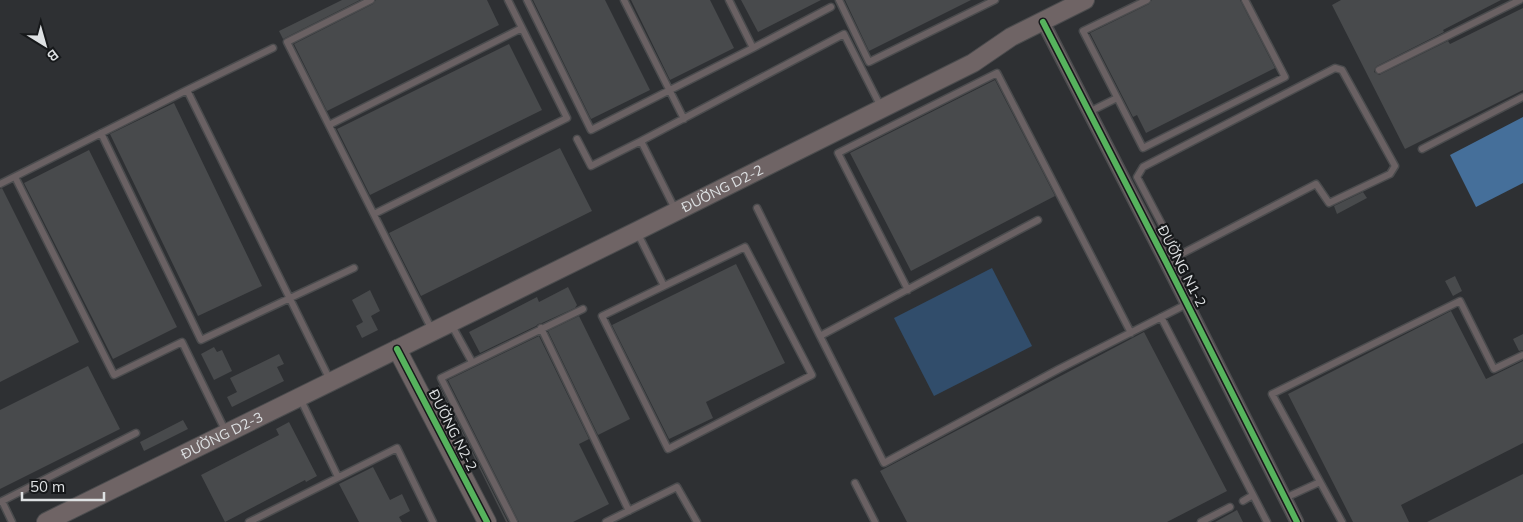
<svg xmlns="http://www.w3.org/2000/svg" width="1523" height="522" viewBox="0 0 1523 522" font-family="Mulish,sans-serif">
	<style>
		.green { fill: #314d6b }
		.water { fill: #456f9a }
		.building { fill: #484a4c }
		.lines { fill: none; stroke-linecap: round; stroke-linejoin: round }
		.lane-casing { stroke: #4b4c4e; stroke-width: 9 }
		.street-casing { stroke: #4b4c4e; stroke-width: 15 }
		.secondary-casing { stroke: #4b4c4e; stroke-width: 20 }
		.lane { stroke: #6a6163; stroke-width: 6 }
		.street { stroke: #6a6163; stroke-width: 12 }
		.secondary { stroke: #6f6465; stroke-width: 18 }
		.cycleway-casing { stroke: #16181a; stroke-width: 9 }
		.cycleway { stroke: #56b35d; stroke-width: 6 }
		.labels { text-anchor: middle; dominant-baseline: central; stroke-width: 4.5; stroke-linejoin: round; paint-order: stroke }
		.street-label { font-size: 14px; fill: #dee1e3; stroke: #16181a }
	</style>
	<rect width="100%" height="100%" fill="#2e3033"/>
	<!-- green -->
	<path class="green" d="M992,268L1032,346L934,396L894,318Z"/>
	<!-- water -->
	<path class="water" d="M1523,117V183L1476,207L1450,155Z"/>
	<!-- building -->
	<path class="building" d="M342,0H360L283,39L279,31Z
		M376,0H487L499,25L327,111L294,44L373,4Z
		M533,0H605L650,90L591,119Z
		M631,0H710L734,48L670,80Z
		M741,0H821L758,32Z
		M845,0H971L869,51Z
		M1152,0H1240L1275,68L1146,133L1137,115L1133,117L1090,33L1149,4Z
		M1341,0H1501L1443,30L1444,32L1377,66L1375,68L1374,72L1379,75L1448,41L1450,44L1523,8V90L1405,149L1332,5Z
		M509,44L542,110L370,195L337,129Z
		M995,80L1055,196L911,271L850,153Z
		M174,103L262,286L198,316L110,134Z
		M560,148L592,211L421,296L389,233Z
		M89,150L177,327L113,359L24,183Z
		M2,188L79,342L0,382V189Z
		M1363,192L1367,198L1337,214L1334,206Z
		M736,264L785,363L706,402L713,418L669,439L612,325Z
		M1455,276L1462,291L1453,296L1445,281Z
		M568,287L577,305L575,308L542,323L538,324L536,326L480,353L469,332L537,297L539,302Z
		M370,290L380,311L371,316L378,330L362,338L356,326L363,322L352,300Z
		M1451,311L1486,379L1523,361V443L1401,505L1409,522H1353L1288,394Z
		M579,316L630,419L598,435L548,331Z
		M1144,332L1227,491L1167,522H907L880,471Z
		M1523,334V350L1519,351L1513,339Z
		M539,336L589,439L579,444L609,504L573,522H519L448,380Z
		M214,347L217,352L222,350L232,371L214,380L201,354Z
		M279,354L284,364L277,367L284,381L232,407L227,397L237,392L230,378Z
		M88,366L120,429L0,489V410Z
		M438,385H439L508,522H506Z
		M183,420L188,429L144,451L140,442Z
		M289,422L317,476L306,482L305,480L225,522L201,475L279,435L276,429Z
		M373,467L390,500L402,494L410,511L399,517L402,522H359L339,484Z
		M1523,474V522H1427Z
		M1237,510L1243,522H1215Z"/>
	<g class="lines">
		<!-- lane casing -->
		<g class="lane-casing">
			<path id="lane" d="M371,0L287,42L432,330
				M527,0L591,130L753,48
				M624,0L684,119
				M729,0L753,48L831,7
				M839,0L869,62L995,0
				M1147,0L1083,31L1143,148L1285,77L1245,0
				M273,48L187,90L330,380
				M1379,70L1520,0
				M1089,112L1117,98
				M329,125L522,28
				M101,133L201,340L354,268
				M577,139L591,166L641,141
				M1422,149L1523,97
				M15,177L114,375L182,342L226,432
				M0,184L187,90
				M757,208L820,336
				M676,211L641,141L844,34L881,107
				M374,214L567,118L508,0
				M1038,220L820,336L884,463L1059,369L1187,304
				M637,232L664,286L602,316L668,449L812,375L745,247L664,286
				M1166,262L1316,184L1329,203L1390,174L1395,166L1342,70L1335,68L1143,167L1137,177L1178,255
				M908,290L838,153L997,73L1131,333
				M1161,317L1267,522
				M451,324L472,362
				M541,328L629,511
				M300,398L338,477
				M855,483L875,522
				M1285,498L1320,482
				M2,501L12,522
				M1243,501L1253,495
				M0,502L136,433
				M249,522L397,448L433,522
				M514,522L441,378L583,309
				M606,522L677,487L697,522
				M1201,522L1230,507
				M1342,522L1272,394L1460,301L1494,369L1523,355"/>
		</g>
		<!-- street casing -->
		<g class="street-casing">
			<path id="street" d="M1043,22L1166,262L1297,522"/>
		</g>
		<!-- secondary casing -->
		<g class="secondary-casing">
			<g id="secondary">
				<path d="M397,349L487,522"/>
				<path id="s1" d="M46,522L637,231L973,63L1011,37L1085,0"/>
			</g>
		</g>
		<!-- lane -->
		<use href="#lane" class="lane"/>
		<!-- street -->
		<use href="#street" class="street"/>
		<!-- secondary -->
		<use href="#secondary" class="secondary"/>
		<!-- cycleway casing -->
		<g class="cycleway-casing">
			<path id="cycleway" d="M1043,22L1166,262L1297,522
				M397,349L487,522"/>
		</g>
		<!-- cycleway -->
		<use href="#cycleway" class="cycleway"/>
	</g>
	<g class="labels">
		<!-- street labels -->
		<g class="street-label">
			<text stroke="none"><textPath href="#s1" startOffset="754">ĐƯỜNG D2-2</textPath></text>
			<text transform="translate(1182 266) rotate(63)">ĐƯỜNG N1-2</text>
			<text transform="translate(453 430) rotate(63)">ĐƯỜNG N2-2</text>
			<text stroke="none"><textPath href="#s1" startOffset="196">ĐƯỜNG D2-3</textPath></text>
		</g>
	</g>
	<!-- north arrow -->
	<g transform="translate(45 45) rotate(143)" stroke="#16181a" stroke-width="4" paint-order="stroke">
	<path d="M0-4L9 19L0 12L-9 19Z" fill="#dee1e3"/>
	<text y="-8" font-size="14" font-weight="bold" text-anchor="middle" fill="#dee1e3">B</text>
	</g>
	<!-- scale -->
	<path d="M22 492v8h82v-8" fill="none" stroke="#dee1e3" stroke-width="2.5"/>
	<text x="30" y="492" font-size="15" fill="#dee1e3" stroke="#16181a" stroke-width="4" paint-order="stroke">50 m</text>
</svg>
